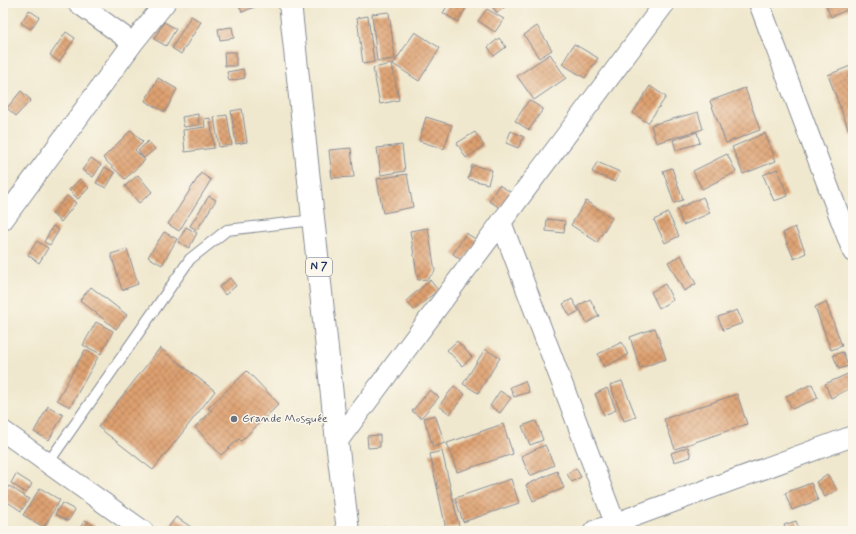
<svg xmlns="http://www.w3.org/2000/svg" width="856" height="534" viewBox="0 0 856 534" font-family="Mynerve,sans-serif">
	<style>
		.building { fill: url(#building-cross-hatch) }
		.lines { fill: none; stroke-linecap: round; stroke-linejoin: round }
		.service-casing { stroke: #868c96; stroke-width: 12 }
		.minor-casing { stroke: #868c96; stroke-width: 22 }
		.trunk-casing { stroke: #868c96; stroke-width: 24 }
		.service { stroke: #fff; stroke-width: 10 }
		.minor { stroke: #fff; stroke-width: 20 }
		.trunk { stroke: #fff; stroke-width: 22 }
		.worship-dot { fill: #6b7280; stroke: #fbf7ec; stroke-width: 1.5 }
		.labels { text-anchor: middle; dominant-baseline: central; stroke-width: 3; stroke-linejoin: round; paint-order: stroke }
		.shield { fill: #fbf7ec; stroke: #5e6b89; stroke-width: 1 }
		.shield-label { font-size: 11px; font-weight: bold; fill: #1b2f5e }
		.worship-label { font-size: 12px; fill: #5b616d; stroke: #fbf7ec; text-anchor: start }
	</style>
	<defs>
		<pattern id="building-cross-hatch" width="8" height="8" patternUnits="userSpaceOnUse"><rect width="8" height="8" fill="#dea06f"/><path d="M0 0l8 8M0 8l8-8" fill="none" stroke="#b3835e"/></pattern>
	</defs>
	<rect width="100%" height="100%" fill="#fbf7ec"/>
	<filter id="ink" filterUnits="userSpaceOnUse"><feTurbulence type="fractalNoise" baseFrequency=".025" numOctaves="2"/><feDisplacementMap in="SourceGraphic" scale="8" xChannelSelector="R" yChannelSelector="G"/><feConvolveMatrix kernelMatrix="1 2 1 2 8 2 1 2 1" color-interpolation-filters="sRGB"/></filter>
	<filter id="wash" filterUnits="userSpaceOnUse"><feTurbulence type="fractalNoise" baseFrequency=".012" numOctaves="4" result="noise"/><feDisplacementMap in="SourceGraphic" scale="16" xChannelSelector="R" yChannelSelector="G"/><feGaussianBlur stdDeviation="0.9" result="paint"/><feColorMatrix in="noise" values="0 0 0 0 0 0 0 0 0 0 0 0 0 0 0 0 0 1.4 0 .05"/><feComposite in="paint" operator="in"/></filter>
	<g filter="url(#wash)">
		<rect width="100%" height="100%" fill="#f0e8ce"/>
		<g id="blocks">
			<!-- building -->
			<path class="building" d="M238,3H256L257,6L242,12Z
				M449,3H469L458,22L443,13Z
				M490,3H510L497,13Z
				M825,3H853V7L831,17Z
				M487,9L504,19L495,32L478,21Z
				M29,10L39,17L31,29L21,23Z
				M389,12L395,59L377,61L372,14Z
				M191,16L201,22L181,54L172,48Z
				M368,16L374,62L363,64L357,18Z
				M164,22L176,29L166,46L154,39Z
				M537,26L552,50L539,58L524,35Z
				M232,27L234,38L220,40L218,29Z
				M66,32L75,38L59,62L50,55Z
				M415,32L440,48L419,81L393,64Z
				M499,38L506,47L494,56L488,47Z
				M574,44L598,58L585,78L562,64Z
				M224,52H236V66H225Z
				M550,54L566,78L534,100L517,76Z
				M392,64L399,100L380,104L373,68Z
				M853,65V135L851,136L828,75Z
				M243,69L245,78L229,81L227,72Z
				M158,78L177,89L165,112L145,101Z
				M650,86L666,97L648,123L633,113Z
				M745,88L760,130L726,143L710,101Z
				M21,91L31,100L16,116L7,108Z
				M529,100L543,109L529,130L515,121Z
				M242,109L247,142L236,144L231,111Z
				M698,112L703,129L656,143L651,125Z
				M198,114L199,125L184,127L182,117Z
				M227,115L232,145L219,147L214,117Z
				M426,117L452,125L444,149L419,141Z
				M210,118L214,148L185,152L183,130L205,127L204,119Z
				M131,130L143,142L135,150L145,160L125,179L103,158Z
				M511,131L524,137L518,148L506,143Z
				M475,132L484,146L466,158L457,143Z
				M697,132L700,143L676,150L673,140Z
				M765,133L776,161L743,174L732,147Z
				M148,141L155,149L144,158L138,151Z
				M402,145L405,171L381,175L377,148Z
				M351,148L354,177L332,178L329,150Z
				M727,154L736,172L702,189L693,171Z
				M91,158L101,165L93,177L82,170Z
				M597,162L620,172L615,182L592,172Z
				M472,165L492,170L488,184L468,179Z
				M105,167L115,173L106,188L96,183Z
				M672,168L683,200L674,203L663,171Z
				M777,169L788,196L774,201L763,175Z
				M201,173L211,180L179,231L168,224Z
				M407,174L413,207L383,213L377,179Z
				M138,175L152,192L139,203L125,186Z
				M80,179L89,188L78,199L69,190Z
				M499,185L512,193L502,209L489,201Z
				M67,196L76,203L61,222L52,214Z
				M209,196L216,200L197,230L190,226Z
				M703,197L710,213L683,225L677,209Z
				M586,201L612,218L597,242L571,225Z
				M668,213L679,236L665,243L654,220Z
				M547,219L565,221L564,233L546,231Z
				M53,226L59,230L50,245L44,242Z
				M186,227L197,233L189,248L178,242Z
				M795,227L806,253L794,259L783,233Z
				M428,228L435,271L428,279L418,280L410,231Z
				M164,232L177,239L162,265L148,257Z
				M466,233L477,240L463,261L453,254Z
				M37,241L48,248L39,263L28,255Z
				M127,249L138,284L122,290L111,254Z
				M681,255L696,284L684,291L668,262Z
				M230,278L236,286L225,295L219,287Z
				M430,280L438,290L414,310L406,301Z
				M665,284L673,300L659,308L651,292Z
				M91,287L127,315L116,329L80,300Z
				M572,299L579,311L570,316L563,304Z
				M590,299L599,316L587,323L578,306Z
				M826,302L842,346L831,350L815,307Z
				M737,310L743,323L723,330L718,317Z
				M96,322L113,331L101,354L83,345Z
				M655,328L666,359L640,368L630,337Z
				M457,341L472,357L462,366L447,350Z
				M622,342L628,355L604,367L598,354Z
				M160,348L215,391L153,470L98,427Z
				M485,349L500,358L478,393L463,384Z
				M85,350L98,357L70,407L57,400Z
				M843,352L848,366L839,369L833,355Z
				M247,371L279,404L241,441L239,439L221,455L195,427L212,411L208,408Z
				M850,373L853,381V387L831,398L825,384Z
				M525,381L529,392L514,397L510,387Z
				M622,381L636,417L624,421L610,385Z
				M812,384L818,398L792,409L786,396Z
				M454,386L465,394L450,414L439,406Z
				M607,388L616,410L604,415L595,394Z
				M430,390L439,397L421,418L412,411Z
				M500,391L511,398L500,413L490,406Z
				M737,394L747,424L675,449L664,419Z
				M48,406L63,415L49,440L34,432Z
				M435,415L445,443L433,447L424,418Z
				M536,421L543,440L530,445L522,426Z
				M503,424L513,454L457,472L447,443Z
				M380,435V447L368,448L367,436Z
				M545,445L554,465L530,476L521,456Z
				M688,447L691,457L674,462L671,453Z
				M442,451L459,526L446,529L430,454Z
				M576,468L581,477L572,482L567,474Z
				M557,471L564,488L533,501L526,485Z
				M16,474L32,484L26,493L11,483Z
				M827,474L837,490L825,497L816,482Z
				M511,479L519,503L463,522L455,498Z
				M811,483L818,500L792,510L785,493Z
				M9,486L29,499L21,511L3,499V494Z
				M40,488L60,500L44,527L23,515Z
				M62,503L75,510L68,521L55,514Z
				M176,517L197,531H170L167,529Z
				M85,520L103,531H78Z
				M796,521L800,531H786L784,525Z
				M386,527L387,531H373V529Z"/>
		</g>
	</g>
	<g filter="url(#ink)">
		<use href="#blocks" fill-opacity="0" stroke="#868c96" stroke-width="1"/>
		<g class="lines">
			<!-- service casing -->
			<g class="service-casing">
				<path id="service" d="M48,463L190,259L227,230L314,220"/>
			</g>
			<!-- minor casing -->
			<g class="minor-casing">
				<path id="minor" d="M78,3L133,43
					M759,3L853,252
					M3,220L133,43L165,3
					M501,222L618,531
					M3,431L143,531
					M337,442L665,3
					M594,531L853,436"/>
			</g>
			<!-- trunk casing -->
			<g class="trunk-casing">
				<path id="trunk" d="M290,3L337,442L348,531"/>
			</g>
			<!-- service -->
			<use href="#service" class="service"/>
			<!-- minor -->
			<use href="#minor" class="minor"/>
			<!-- trunk -->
			<use href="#trunk" class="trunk"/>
		</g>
	</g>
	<!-- markers -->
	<circle class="worship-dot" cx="234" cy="419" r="4"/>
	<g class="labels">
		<!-- shield labels -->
		<rect class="shield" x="306" y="258" width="26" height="18" rx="3"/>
		<g class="shield-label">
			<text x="319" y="267">N 7</text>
		</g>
		<!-- worship labels -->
		<g class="worship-label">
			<text x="242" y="419">Grande Mosquée</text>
		</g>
	</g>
	<!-- margin -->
	<rect width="856" height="534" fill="none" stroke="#fbf7ec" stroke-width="16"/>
</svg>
